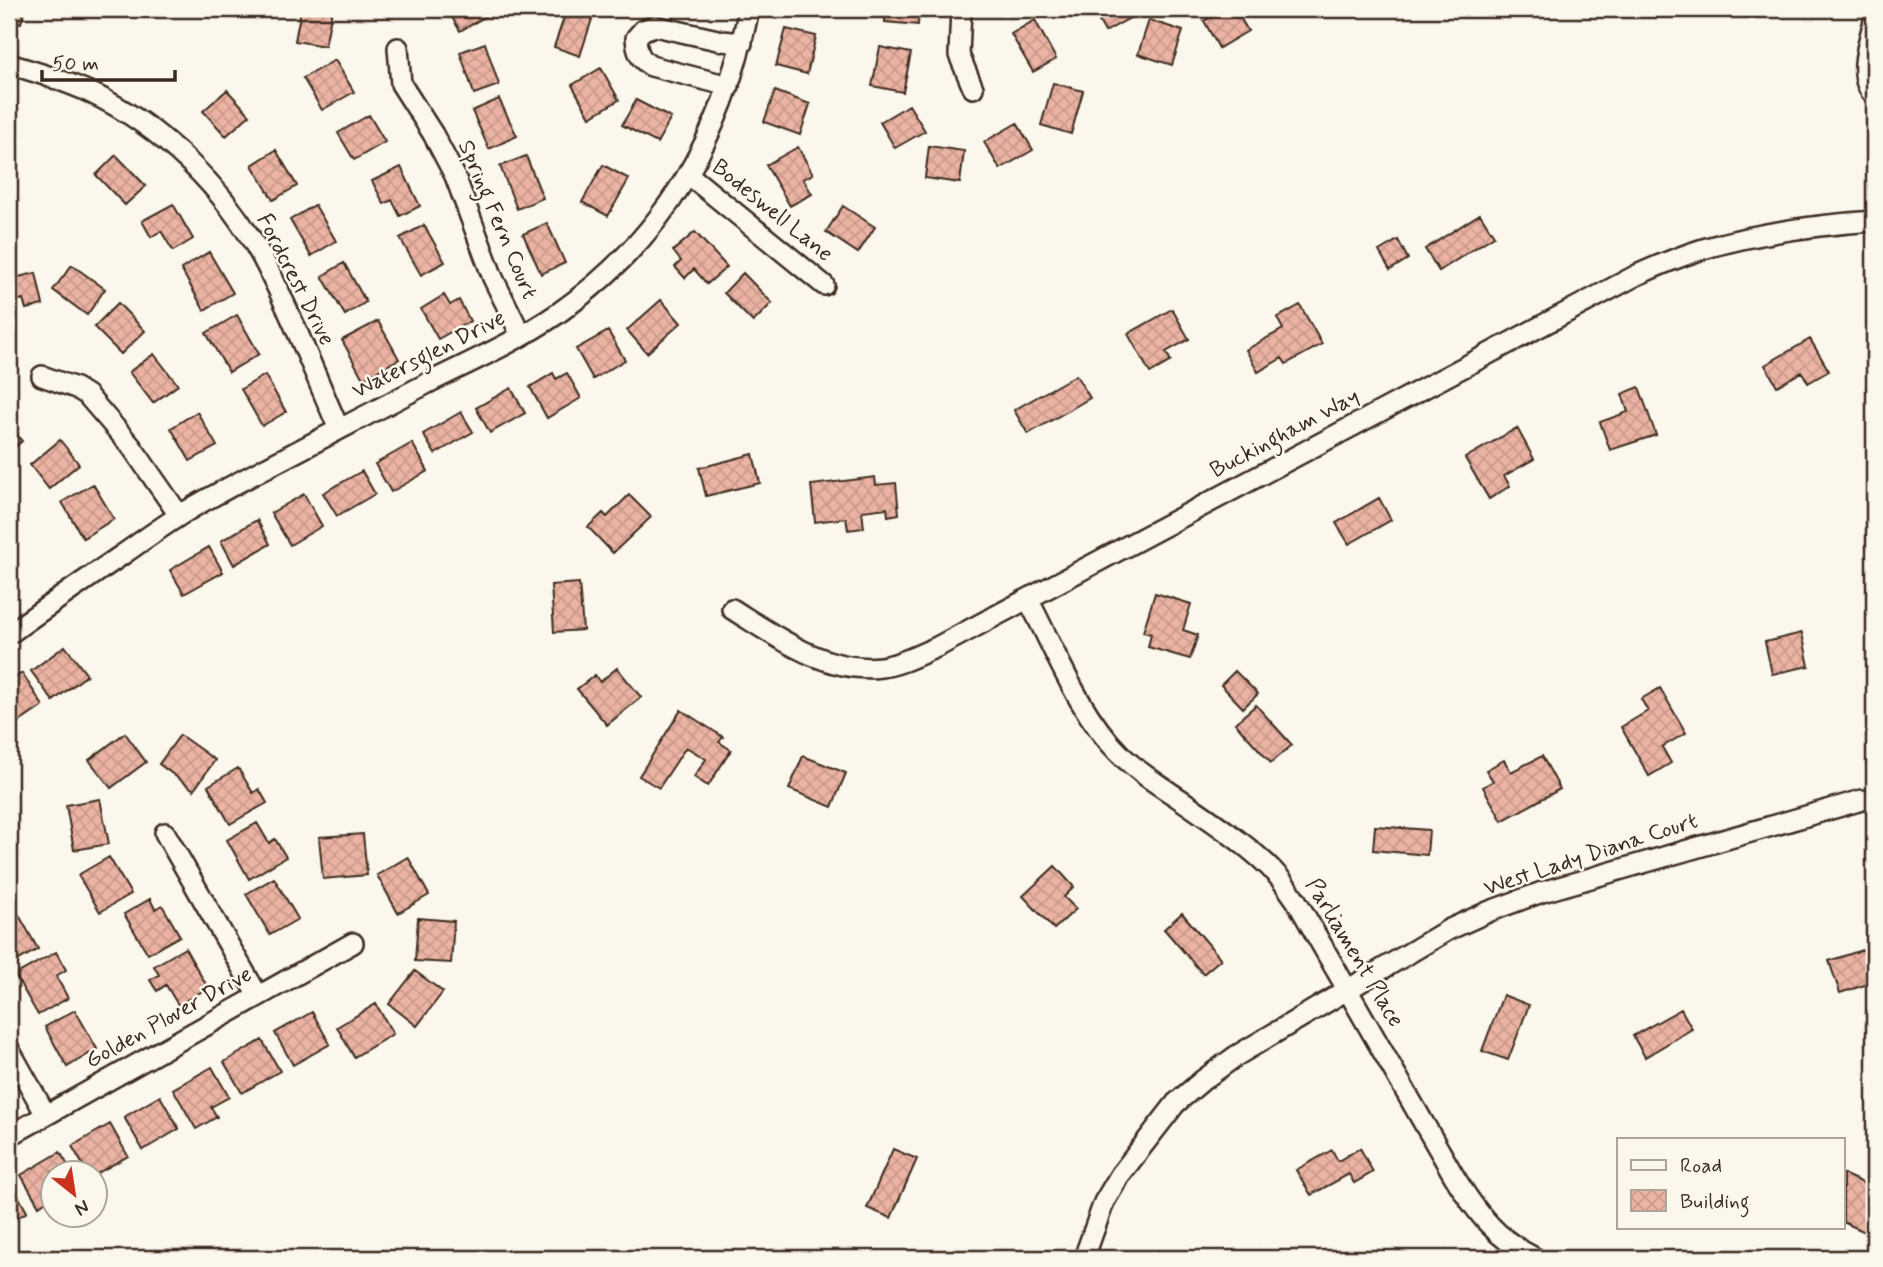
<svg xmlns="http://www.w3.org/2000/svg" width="1883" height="1267" viewBox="0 0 1883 1267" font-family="Mynerve,sans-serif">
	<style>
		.building { fill: url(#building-cross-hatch); stroke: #3b2a1e; stroke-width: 2 }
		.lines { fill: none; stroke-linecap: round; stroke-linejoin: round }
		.minor-casing { stroke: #3b2a1e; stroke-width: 24 }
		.minor { stroke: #fbf7ec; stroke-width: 19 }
		.labels { text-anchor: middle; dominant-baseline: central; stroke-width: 5; stroke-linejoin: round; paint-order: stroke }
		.street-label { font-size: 23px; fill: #3b2a1e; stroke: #fbf7ec }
	</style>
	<defs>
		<pattern id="building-cross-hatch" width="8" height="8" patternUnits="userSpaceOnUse" patternTransform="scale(1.75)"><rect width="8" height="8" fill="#ebb3a3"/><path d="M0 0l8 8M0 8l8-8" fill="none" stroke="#ca9a8c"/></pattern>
	</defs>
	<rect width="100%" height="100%" fill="#fbf7ec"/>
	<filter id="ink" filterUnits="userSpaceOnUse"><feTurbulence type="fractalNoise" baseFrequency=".0143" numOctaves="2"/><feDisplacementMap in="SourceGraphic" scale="14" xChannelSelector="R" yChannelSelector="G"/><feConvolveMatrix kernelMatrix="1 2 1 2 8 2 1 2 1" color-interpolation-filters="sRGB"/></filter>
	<g filter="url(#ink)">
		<!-- building -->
		<path class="building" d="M9,9H25L21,23L9,20Z
			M301,9L332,11L325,46L295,41Z
			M447,9H485L488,15L460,31Z
			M567,9H581L594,13L580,56L554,47Z
			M885,9H919L918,25L885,22Z
			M1092,9H1132L1135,15L1105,32Z
			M1225,9H1235L1248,31L1219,48L1204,21Z
			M1035,20L1056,59L1033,72L1011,34Z
			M1149,20L1183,31L1172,65L1138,54Z
			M786,29L816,36L807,74L776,66Z
			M485,43L499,85L474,94L460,52Z
			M880,47L911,53L903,92L872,86Z
			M335,60L354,92L322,110L303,78Z
			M601,68L619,100L590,117L572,85Z
			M1053,83L1083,91L1071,134L1041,125Z
			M227,90L250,115L226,136L203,111Z
			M775,91L810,104L800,135L764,122Z
			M499,99L517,136L489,149L472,111Z
			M636,100L671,118L657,143L622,125Z
			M909,105L925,131L895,148L880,122Z
			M369,115L385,142L354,160L338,133Z
			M1017,123L1033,150L1000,169L984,142Z
			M929,146L964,151L960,183L925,178Z
			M798,147L813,174L803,179L812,194L790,206L766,165Z
			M276,150L297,186L273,200L252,165Z
			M116,155L146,186L125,205L96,175Z
			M526,156L543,198L517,209L500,166Z
			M603,165L629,179L608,216L582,202Z
			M401,167L420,206L400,216L392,200L384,204L372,181Z
			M173,204L193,239L173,251L161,231L151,237L142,221Z
			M315,205L336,241L311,256L290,220Z
			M843,206L875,227L858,253L826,232Z
			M1480,214L1494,236L1439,271L1425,249Z
			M547,223L565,263L541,274L523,234Z
			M424,225L445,262L421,275L400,238Z
			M695,232L727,267L707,284L694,269L685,278L675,267L681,261L673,251Z
			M1398,240L1408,259L1390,270L1379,251Z
			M209,252L233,293L204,310L181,269Z
			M344,263L366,302L345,315L322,276Z
			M72,265L105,289L87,315L53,290Z
			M36,273L43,305L26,309L23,299L9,303V279Z
			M743,273L772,303L753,322L724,293Z
			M444,295L450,305L459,300L470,321L438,339L421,309Z
			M661,300L681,323L647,353L627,330Z
			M118,303L145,331L121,354L94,327Z
			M1300,305L1322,344L1286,364L1282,358L1258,372L1246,350L1283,329L1277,318Z
			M1172,309L1189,339L1166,352L1171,361L1150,373L1128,334Z
			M237,315L259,354L229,372L206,333Z
			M378,321L399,359L363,379L342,340Z
			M608,331L625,360L593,379L576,349Z
			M1810,339L1829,371L1808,383L1802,372L1777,386L1765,365Z
			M154,354L178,385L153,403L129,372Z
			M553,373L556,379L567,373L581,398L547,418L530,387Z
			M265,375L286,412L262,426L241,389Z
			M1076,375L1090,398L1028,434L1014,410Z
			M1639,387L1656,435L1610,450L1600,422L1628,412L1622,394Z
			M511,388L525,413L490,433L476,408Z
			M197,412L217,446L190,461L171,428Z
			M461,412L473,432L435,454L423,434Z
			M9,425L22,441L9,452Z
			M1517,428L1534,459L1504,476L1510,486L1489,499L1465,458Z
			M60,440L79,464L49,489L30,465Z
			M412,443L428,471L391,492L375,464Z
			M753,454L760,483L706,496L699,468Z
			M362,471L375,494L337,516L323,493Z
			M875,477L876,485L896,483L899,514L888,516L887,508L862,511L864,528L848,530L846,518L815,522L811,485Z
			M93,484L114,519L83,538L62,502Z
			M304,494L322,526L290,545L271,513Z
			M629,495L651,517L613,553L588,527L603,513L607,517Z
			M1379,498L1391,520L1349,544L1336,523Z
			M257,520L270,544L234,565L221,541Z
			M209,547L223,572L184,594L170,570Z
			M579,583L583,630L554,632L551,585Z
			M1155,593L1191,604L1183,630L1198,635L1190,659L1148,647L1151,634L1143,632Z
			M1802,633L1809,666L1772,674L1765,642Z
			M65,646L87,675L53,701L31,671Z
			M617,668L641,697L607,725L577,689L595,675L600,682Z
			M1235,671L1258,694L1243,708L1221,685Z
			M22,673L43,706L9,729V682Z
			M1660,688L1686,733L1662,747L1671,763L1649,776L1621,727L1648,711L1641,699Z
			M1256,705L1292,745L1271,763L1235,723Z
			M681,710L723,737L719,742L731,750L708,786L694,777L706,759L686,747L659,788L639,776Z
			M125,733L146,762L111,788L89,760Z
			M180,735L215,760L194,790L159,764Z
			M803,756L846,773L832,807L789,789Z
			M1542,756L1560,789L1502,821L1483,787L1493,781L1486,770L1504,760L1511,772Z
			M238,768L253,793L259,789L267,803L230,824L208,786Z
			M100,799L109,844L74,850L66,805Z
			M257,823L269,843L275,839L286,857L249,879L227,840Z
			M1375,826L1429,830L1427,855L1373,850Z
			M363,834L367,875L323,879L319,837Z
			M109,857L131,894L100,912L78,875Z
			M408,857L429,895L398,913L377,875Z
			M1055,866L1074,887L1064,897L1076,909L1054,929L1023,896Z
			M274,878L298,919L270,935L246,894Z
			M150,899L155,909L162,905L180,936L148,954L124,914Z
			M15,908L38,949L10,965L9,912Z
			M1182,913L1221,959L1203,974L1164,929Z
			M418,918L454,921L451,963L415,961Z
			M185,948L208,988L178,1005L166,985L157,991L150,980L159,975L154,966Z
			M1868,948L1874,966V982L1840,993L1829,961Z
			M56,952L66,970L56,976L68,998L38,1015L15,975Z
			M415,971L443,992L417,1026L389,1004Z
			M1503,995L1529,1005L1508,1060L1482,1051Z
			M376,1004L393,1034L354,1057L337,1027Z
			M1681,1009L1692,1029L1645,1057L1633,1036Z
			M75,1010L97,1049L67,1067L45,1027Z
			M312,1012L330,1044L293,1065L275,1033Z
			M262,1040L280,1071L242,1093L224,1062Z
			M212,1067L229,1097L211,1107L217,1117L196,1129L173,1089Z
			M160,1096L179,1129L143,1150L124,1117Z
			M110,1124L128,1156L94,1175V1172H87L72,1146Z
			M1360,1148L1373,1172L1354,1183L1349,1174L1311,1195L1296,1170L1332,1150L1338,1161Z
			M893,1149L917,1159L891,1218L867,1208Z
			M60,1152L72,1172H52V1208L48,1200L39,1206L21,1175Z
			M1843,1174L1874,1188L1871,1196L1874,1197V1236L1843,1222Z
			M10,1181L27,1212L9,1223V1182Z"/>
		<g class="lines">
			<!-- minor casing -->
			<g class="minor-casing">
				<path id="minor" d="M961,9L959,55L973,88
					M1874,21C1869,41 1856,78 1874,95
					M398,48L401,84L433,134L455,176L493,278L521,335
					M9,64C36,72 63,80 89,92C162,126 225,189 263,259C292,314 314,373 339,429
					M729,86L651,66C639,59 637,51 636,38L643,30L655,26L722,41L742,43
					M689,175L824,285
					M42,376L76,388L87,395L131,446L179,515
					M1028,599C1055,650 1079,714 1120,754C1142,776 1169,791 1193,808C1219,826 1257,852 1277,875C1284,882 1290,892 1296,900L1454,1176C1476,1212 1496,1239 1535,1258
					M732,609C775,636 827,674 881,667C900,665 920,654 937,647L1637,275C1659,265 1681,256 1703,249C1759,232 1816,225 1874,221
					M9,634C46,607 84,581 122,555C152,534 182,512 215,495C285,457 356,421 426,384C470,362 516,342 557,314C665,238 723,137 749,9
					M165,833L258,996
					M9,1049L46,1115
					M9,1136L353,943
					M1084,1258L1104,1202L1120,1175L1176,1103L1203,1080L1236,1056L1448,930L1490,911L1542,892L1862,800"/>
			</g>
			<!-- minor -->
			<use href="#minor" class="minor"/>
		</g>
	</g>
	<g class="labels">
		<!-- street labels -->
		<g class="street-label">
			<text transform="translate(772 211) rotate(39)">Bodeswell Lane</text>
			<text transform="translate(497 220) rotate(67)">Spring Fern Court</text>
			<text transform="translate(295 280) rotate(63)">Fordcrest Drive</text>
			<text transform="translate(429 355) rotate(-27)">Watersglen Drive</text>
			<text transform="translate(1285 434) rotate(-28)">Buckingham Way</text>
			<text transform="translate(1591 855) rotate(-18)">West Lady Diana Court</text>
			<text transform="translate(1354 953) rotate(59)">Parliament Place</text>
			<text transform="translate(169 1018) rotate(-29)">Golden Plover Drive</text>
		</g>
	</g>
	<!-- margin -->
	<rect width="1883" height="1267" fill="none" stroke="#fbf7ec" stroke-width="35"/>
	<rect x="18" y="18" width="1848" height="1232" fill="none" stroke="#3b2a1e" stroke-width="2.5" filter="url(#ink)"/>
	<!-- legend -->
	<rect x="1617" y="1138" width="228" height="91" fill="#fbf7ec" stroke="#aea59a" stroke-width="2"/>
	<rect x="1631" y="1160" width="35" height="10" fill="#fbf7ec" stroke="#aea59a" stroke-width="2"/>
	<text x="1680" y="1172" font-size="21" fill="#3b2a1e">Road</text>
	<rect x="1631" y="1190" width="35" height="21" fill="url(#building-cross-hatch)" stroke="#aea59a" stroke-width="2"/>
	<text x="1680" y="1208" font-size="21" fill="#3b2a1e">Building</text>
	<!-- north arrow -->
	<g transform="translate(74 1194) rotate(150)"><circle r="33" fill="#fbf7ec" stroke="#aea59a" stroke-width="2"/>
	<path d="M0-5L12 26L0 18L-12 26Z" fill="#c8321e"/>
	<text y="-10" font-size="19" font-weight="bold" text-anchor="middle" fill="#3b2a1e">N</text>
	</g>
	<!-- scale -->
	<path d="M42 70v10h133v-10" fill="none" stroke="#3b2a1e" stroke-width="3.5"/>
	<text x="52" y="70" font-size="21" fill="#3b2a1e" stroke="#fbf7ec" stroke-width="5" paint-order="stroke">50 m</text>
</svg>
